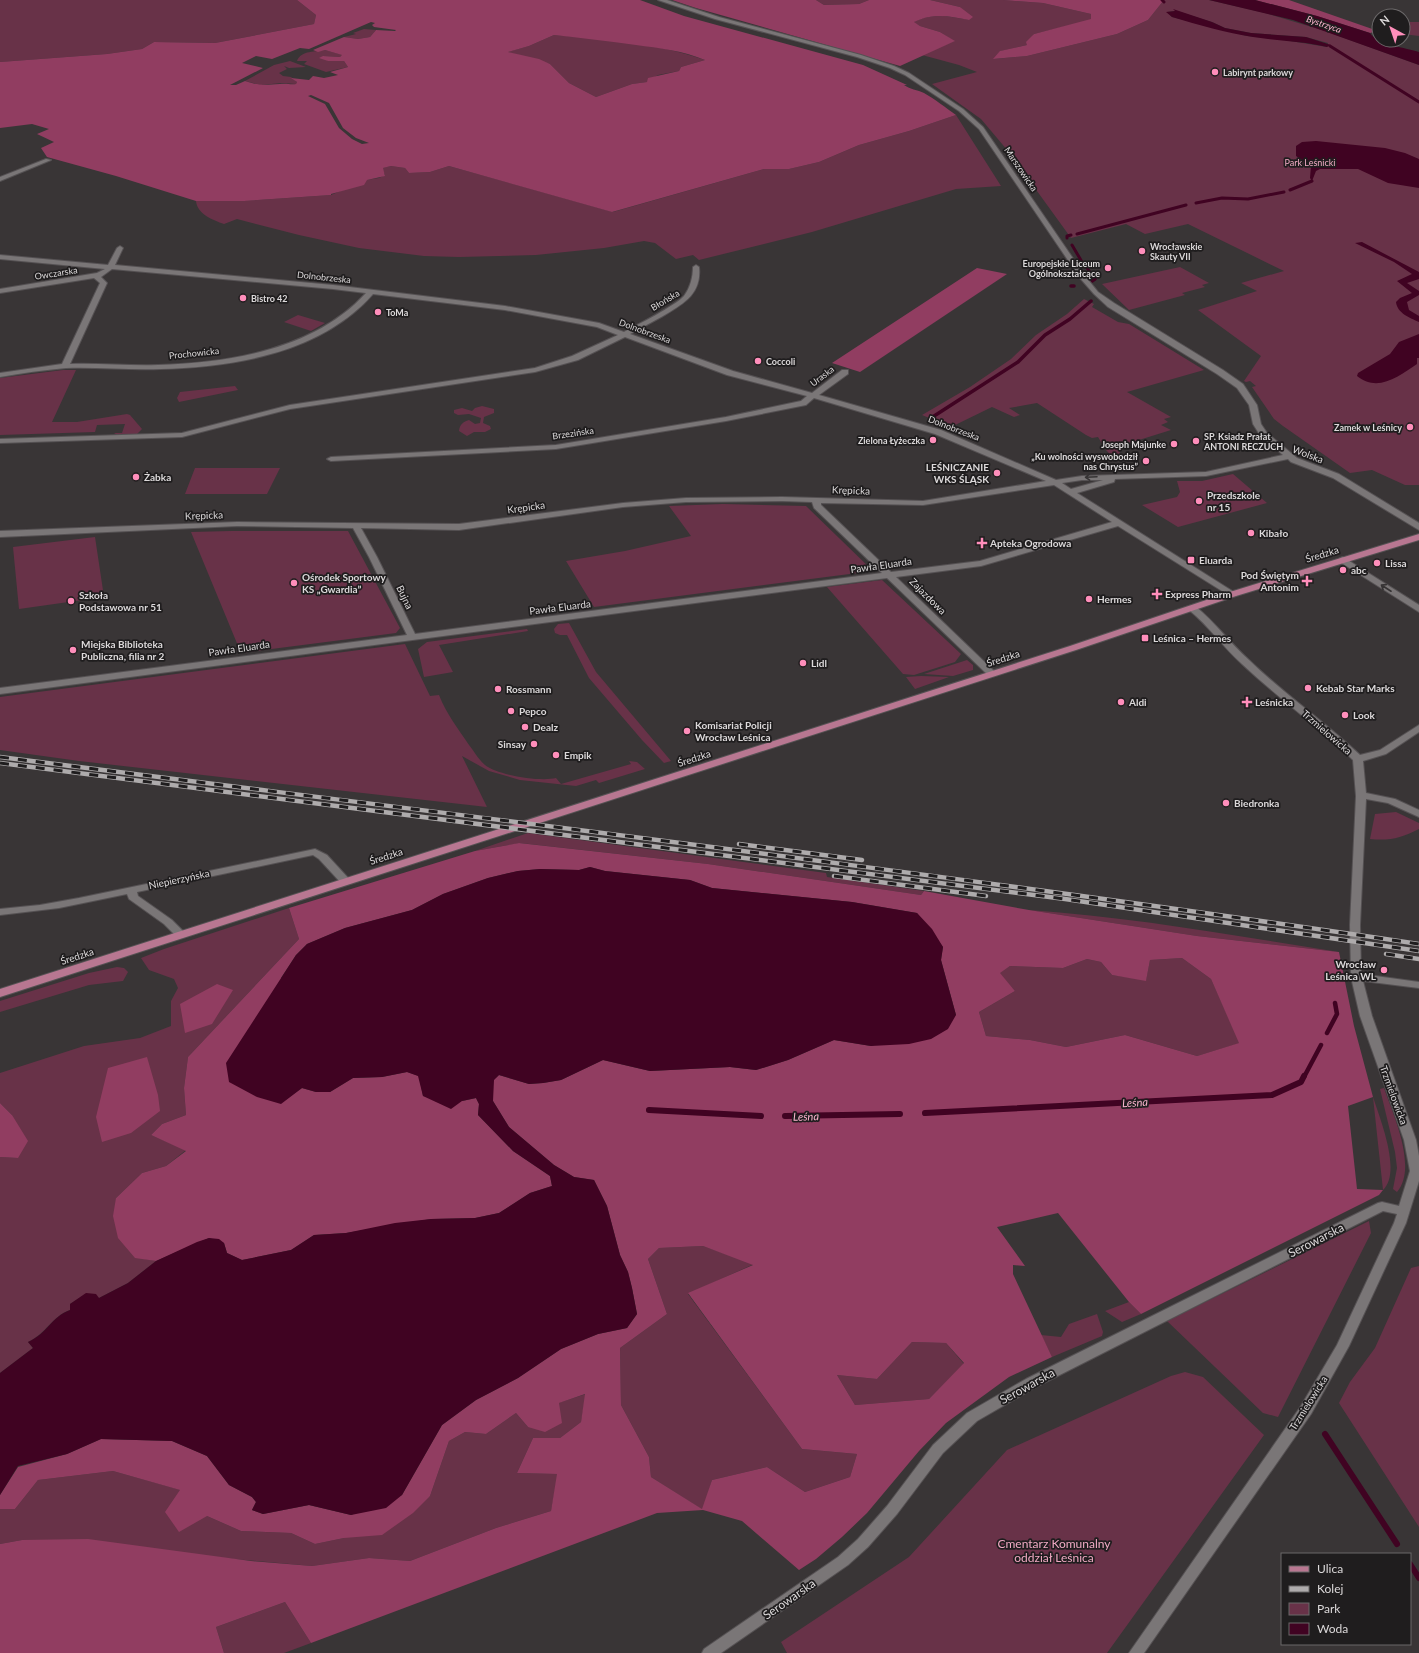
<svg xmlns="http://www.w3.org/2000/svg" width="1419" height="1653" viewBox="0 0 1419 1653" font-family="Lato,sans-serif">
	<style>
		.green { fill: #683248; fill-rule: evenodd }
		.forest { fill: #913d61; fill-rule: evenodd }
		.water { fill: #400322 }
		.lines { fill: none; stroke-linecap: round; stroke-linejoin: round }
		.stream-far3 { stroke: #400322; stroke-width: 3 }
		.stream-far2 { stroke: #400322; stroke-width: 3.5 }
		.stream-far1 { stroke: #400322; stroke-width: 4.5 }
		.stream { stroke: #400322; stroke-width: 6 }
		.minor-casing { stroke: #555153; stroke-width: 2 }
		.major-casing { stroke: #555153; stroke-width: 2 }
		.minor { fill: #7a7677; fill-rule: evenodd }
		.major { fill: #b87791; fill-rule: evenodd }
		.rail-casing { stroke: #aeabac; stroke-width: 4.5 }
		.rail { stroke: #1f1d1e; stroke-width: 3; stroke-dasharray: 9; stroke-linecap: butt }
		.oneway { stroke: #363334 }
		.poi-dot { fill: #ff8ebb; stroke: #1f1d1e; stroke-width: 1.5 }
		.labels { text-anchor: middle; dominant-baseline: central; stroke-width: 3.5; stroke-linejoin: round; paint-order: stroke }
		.far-water-label { font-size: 9px; font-style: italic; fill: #fdb5cf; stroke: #1f1d1e }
		.far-poi-label { font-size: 9px; font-weight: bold; fill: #dcd9da; stroke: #1f1d1e; text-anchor: start }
		.far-park-label { font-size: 9px; fill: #f1aac4; stroke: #1f1d1e }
		.far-street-label { font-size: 9px; fill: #dcd9da; stroke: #1f1d1e }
		.street-label { font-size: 10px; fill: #dcd9da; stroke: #1f1d1e }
		.poi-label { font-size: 10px; font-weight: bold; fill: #dcd9da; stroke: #1f1d1e; text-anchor: start }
		.water-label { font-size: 11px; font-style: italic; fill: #fdb5cf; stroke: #1f1d1e }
		.near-street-label { font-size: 12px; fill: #dcd9da; stroke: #1f1d1e }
		.near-park-label { font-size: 12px; fill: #f1aac4; stroke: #1f1d1e }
	</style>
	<rect width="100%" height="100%" fill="#393536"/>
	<!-- green -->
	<path class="green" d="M0,0H297L316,15L314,24L215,43L154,42L142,49L107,54L0,62Z
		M816,0H869L859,4L824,5Z
		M930,0H1003L1043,3L1091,14V20L1034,34L1027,45L1001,51L994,59L1027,56L1117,34L1148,20L1164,0H1209L1265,13L1325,31L1419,65V485H1405L1372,470L1350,473L1283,426L1274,419L1252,387L1256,386L1250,381L1246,382L1244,381L1261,356L1198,310L1257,291L1241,283L1284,271L1188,224L1145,234L1126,224L1071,238L1008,151L981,119L932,84L977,72L959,65L922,55L954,41L940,32L920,26L913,22C934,13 947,16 969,20L960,7ZM1176,11L1212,22L1225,28L1251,33L1306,37L1328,43L1327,47L1284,40L1247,36L1172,17L1167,12Z
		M1403,22H1419V36L1403,34Z
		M364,29L376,30L370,37L358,39L344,37L356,34L353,33Z
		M554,35C604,39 657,43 705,60L681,67L679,71L658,75L647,82L632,84L596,97L569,83L550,64L507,52L529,46Z
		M325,50L343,55L340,57L323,56L328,61H344L348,67L326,72L304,64L307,61H297C301,50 316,52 325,50Z
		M290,61L306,67L289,68L284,66L287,69L279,73L283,76L291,77L297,82L296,84L282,83L261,85L245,81L274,65Z
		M956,115L1001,186L956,189L812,232L699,260L693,255L676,259L655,243L644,241L604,248L536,255L459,257L424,256L359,248L299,235L237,219L224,224C213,220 197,214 196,201H244L331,195L366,180L379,178L385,175L382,168L391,166L405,168L409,173L430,172L449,166L613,212L764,169H789L819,162L859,145L909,131Z
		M1180,267L1209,283L1202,285L1205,287L1182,293L1185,295L1129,310L1102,284Z
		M1084,299L1094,304L1092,307L1118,322L1129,324L1204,370L1127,392L1171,417L1164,419L1168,422L1161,425L1171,430L1123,445L1116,461L1106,450L1098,437L1092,438L1086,435L1037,403L1009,408L1020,415L1014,417L992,407L951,427L922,415L970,387L1011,359L1036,335L1067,314Z
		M298,315L325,323L311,331L284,322Z
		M63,370H76L52,422H77L127,414L130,415L142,429L137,434L117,435L114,433H122L125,424L97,425L95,432L0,435V378Z
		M235,386L238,390L179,402L177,398L180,392Z
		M482,406L494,409V413L484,417L483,423L490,426L491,429L485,432H474L467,436L459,431C460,424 463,422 469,420L475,424L480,423L481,418L469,414L458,415L454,413V410L462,408L472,411L475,408Z
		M195,468H280L267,494H185Z
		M1233,474L1267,503L1178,527L1142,505L1177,497L1180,492L1177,481H1202Z
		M723,504L806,506L873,571L594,607L566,561L625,551L691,536L669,506Z
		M231,531H348L400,628L396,633L241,653L191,532Z
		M95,537L104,597L19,609L13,547Z
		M882,580L961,654L955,662L914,675L903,674L827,587Z
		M569,623L596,672L671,761L664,763L642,740L589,678L567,635H560L555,633L554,629L558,624Z
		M527,629L528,631L439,645L453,672L424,677L418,649L427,642Z
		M405,644L430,696L439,695C447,715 457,727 469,745C474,751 478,759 485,765C497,775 540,782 556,778L561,784L631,764L629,761L637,762L645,769L599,783L596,780L576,786L520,780L489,771L462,756L487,807L79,761L0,750V697Z
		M967,660L973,665V670L953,676L924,674Z
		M921,676L949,677L915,689L906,677Z
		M1396,812L1419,823V829C1401,838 1390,841 1370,839L1375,814Z
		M528,833L826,873L827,877L924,891L921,895L708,864L520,843L475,851Z
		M289,908L299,939L188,1057L184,1088L186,1115L162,1124L151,1135L186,1150L166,1166L142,1173L116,1198L145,1259L156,1261L128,1283L99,1298L86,1294L70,1304V1310C52,1316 46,1334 28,1342L33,1348L0,1373V1157L18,1158L12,1115L0,1103V1073L84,1046L140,1038L171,1026V1001L178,988L174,979L149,970L141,958L164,949Z
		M1029,910C1133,917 1236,936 1339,952L1197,936Z
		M1182,958L1211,979L1240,1043L1197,1056L1125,1035L1066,1047L1030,1040L986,1036L979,1012L1015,991L999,973L1010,966L1063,968L1087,959L1101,962L1112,975L1146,980L1150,960Z
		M117,967L124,968L128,972L123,981L89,985L0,1012V1001L89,973Z
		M1384,1088C1393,1114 1418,1168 1397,1192L1393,1189L1397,1168L1395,1152L1380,1089Z
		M1373,1097C1380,1119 1402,1172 1383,1190Z
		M1369,1221L1371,1233L1278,1417L1263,1413L1167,1321Z
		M703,1246L754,1264L688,1294L802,1449L857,1454L850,1477L805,1492L767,1467L712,1480L703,1510L651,1477L649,1457L621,1405L620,1348L667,1314L648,1259L659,1248Z
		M1419,1266V1527L1339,1403L1350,1382L1375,1348L1411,1268Z
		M1129,1302L1141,1314L1122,1322L1105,1311Z
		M1097,1314L1103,1332L1102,1336L1052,1357L1041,1335L1061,1337L1069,1324Z
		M912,1342L946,1343L964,1364L929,1399L855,1405L837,1375L877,1379Z
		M1185,1372L1203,1377L1264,1435L1107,1653H787L781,1642L909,1557L1007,1450L1171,1376Z
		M586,1394L581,1422L560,1438H533L517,1473L558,1474L551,1511L496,1528L410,1561L369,1558L312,1566L22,1540L0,1544V1509H15L38,1480L113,1471L181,1490L207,1516L241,1531L291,1533L315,1544L344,1538L430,1496L449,1441L465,1432L486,1434L516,1413L528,1427L558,1403Z
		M285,1602L311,1643L284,1653H224L216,1627Z"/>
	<!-- forest -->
	<path class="forest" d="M297,0H640L684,16L863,65L907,85H904C909,89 918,90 924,93C935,99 946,108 956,115L909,131L859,145L819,162L789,169H764L612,212L449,166L430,172L409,173L405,168L391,166L383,168L385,176L367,180L364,185L331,194V195L244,201H196L116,176L47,157L41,148L54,142L37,134L49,129L32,124L0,128V62L107,54L142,49L154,42L215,43L314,24L316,15ZM371,22L375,23L372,25L374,27L396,30L395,31L376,30L370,37L358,39L344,37L313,50L318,52L325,50L342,55L340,57L323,56L319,58L328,61H344L348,67L330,72L338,75L324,78L313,76L309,80L291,78L297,82L296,84C291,85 286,83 280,84C264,85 261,86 245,81L236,85H230L263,68L242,63L256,56L272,59L300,48L309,49ZM554,35C581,38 609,41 636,45C659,48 684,51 705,60L681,67L679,71L648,78L647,82L632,84L596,97L569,83L550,64L539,59L508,52L529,46ZM311,95L329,103L343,128L356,138L369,143L362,144L352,139L339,128L325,104L308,96Z
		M672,0H816L824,5L859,4L869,0H930L960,7L973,17L969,20C948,16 934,13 914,22L920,26L940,32L955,41L900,66L696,8Z
		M1003,0H1164L1148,20L1117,34L1027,56L993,59L1000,51L1027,45L1026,42L1034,34L1091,19V14L1043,3Z
		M1255,0H1289L1378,31L1370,33L1317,16Z
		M977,268L1007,274L860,372L832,363Z
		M519,843L708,864L921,895L924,891L1029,910L1197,936L1339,952L1354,1026L1373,1097L1348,1106L1357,1189L1383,1190L1379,1195L1141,1314L1129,1302L1058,1213L997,1227L1025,1266L1013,1265V1274L1052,1357L1009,1377L946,1423L919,1451L867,1513L842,1537L816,1559L799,1570L742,1521L703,1510L657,1513L311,1643L285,1602L216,1627L224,1653H0V1544L22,1540L88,1539L251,1561L312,1566L369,1558L410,1561L496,1528L551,1511L557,1474L517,1473L533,1438H560L581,1422L585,1394L559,1403L562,1423L545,1432L528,1427L516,1413L486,1434L465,1432L449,1441L430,1496L413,1513L382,1535L344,1538L315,1544L291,1533L241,1531L207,1516L179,1532L165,1512L180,1490L113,1471L38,1480L15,1509H0V1495L18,1467L67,1454L101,1439L172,1441L207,1456L229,1485L252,1497L256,1502L252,1510L263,1514L309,1505L351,1515L402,1495L442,1425L476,1400L518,1378L561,1349L598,1334L627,1328L637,1314L632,1288L628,1272L620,1255L607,1206L594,1180L574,1177L554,1165L509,1127L493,1101V1080L499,1075L529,1084L543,1083L561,1080L603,1060L650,1071L730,1067L756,1070L788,1060L834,1040L871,1046L956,1015L941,960L943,947L917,913L852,902L712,888L690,880L605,871L590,867L579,870L540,869L518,871L488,878L443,894L412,910L345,928L307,944L296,955L281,978V1103L302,1088L316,1092H330L353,1078L382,1077L407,1072L419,1076L423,1096L462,1101L476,1098L479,1104L478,1115L513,1151L550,1176L552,1186L530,1193L499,1213L475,1218L431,1219L346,1233L314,1235L291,1250L242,1260L227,1253L224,1243L209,1238L156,1261L135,1258L118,1238L113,1216L116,1198L142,1173L166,1166L186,1151L151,1135L162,1124L186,1115L184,1088L188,1057L299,939L289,908L475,851ZM1182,958L1211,979L1239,1043L1197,1056L1125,1035L1066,1047L1030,1040L986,1036L979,1012L1015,991L1000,973L1010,966L1063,968L1087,959L1101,962L1112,975L1146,981L1150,960ZM703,1246L753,1265L688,1293L802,1449L857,1454L850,1477L805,1492L767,1467L712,1480L702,1509L651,1477L649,1457L621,1405L620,1348L667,1314L648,1259L659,1248ZM912,1342L946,1343L964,1363L929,1399L855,1405L837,1375L877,1379Z
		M217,984L233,990L212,1024L185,1033L180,1004Z
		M147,1057L158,1095L160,1111L131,1133L102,1142L96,1117L108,1068Z
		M0,1103L12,1115L28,1141L18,1158L0,1157Z"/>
	<!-- water -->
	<path class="water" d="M1209,0H1255L1317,16L1370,33C1376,44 1407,48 1419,52V65L1293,20Z
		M1173,9L1212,22L1225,28L1251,33L1306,37L1331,45L1327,47C1303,41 1278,41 1253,37C1226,33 1199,25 1172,17L1166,12L1175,11Z
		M1316,141L1385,148L1405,153L1419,159V188L1388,183L1358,169H1320L1316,171L1312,181L1310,178L1311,166L1296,156V146L1302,142Z
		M1362,242L1419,272V279L1407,283L1419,291V295L1407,302L1409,310L1419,316V322C1410,318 1397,313 1396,302L1400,298L1412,293L1397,281L1412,274L1394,262L1355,243Z
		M1419,334V358H1417V364C1399,376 1378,393 1357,376L1358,373L1390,354L1399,342Z
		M590,867L605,871L690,880L712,888L852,902L917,913L932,929L943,947L941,960L956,1015L948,1029L931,1039L909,1044L871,1046L834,1040L788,1060L756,1070L730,1067L650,1071L603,1060L561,1080L543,1083L529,1084L499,1075L494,1080L493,1101L509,1127L554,1165L574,1177L594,1180L607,1206L620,1255L628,1272L632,1288L637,1314L627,1328L598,1334L561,1349L518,1378L476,1400L442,1425L402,1495L386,1508L351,1515L309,1505L263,1514L252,1510L256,1502L252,1497L229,1485L207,1456L172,1441L101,1439L67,1454L18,1466L0,1495V1373L33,1348L28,1342C48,1333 51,1317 70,1310V1304L86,1293L96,1294L99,1298L128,1283L156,1261L197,1242L209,1238L219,1239L224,1243L227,1253L242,1260L291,1250L314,1235L346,1233L395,1223L431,1219L475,1218L499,1213L530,1193L552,1186L550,1176L513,1151L478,1115L479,1104L476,1098L462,1101L451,1109L423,1096L418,1076L407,1072L382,1077L353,1078L330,1092H316L302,1088L281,1104L257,1097L229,1082L226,1063L296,955L307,944L345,928L412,910L443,894L488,878L518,871L540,869L579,870Z"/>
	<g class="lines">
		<!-- stream-far3 -->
		<path class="stream-far3" d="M1162,0L1164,2
			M1330,46L1419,102
			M1290,190L1312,181
			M1196,203L1222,198L1248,199L1284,192
			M1077,234L1186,205
			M1067,238V236L1071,235
			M1072,245L1082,262
			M1087,268L1092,275"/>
		<!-- stream-far2 -->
		<path class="stream-far2" d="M1091,274L1095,279L1092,281
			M1071,286H1074
			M931,418L1018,362L1045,335L1070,319L1091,301"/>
		<!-- stream-far1 -->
		<path class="stream-far1" d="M1327,1033L1337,1014L1335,1003
			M1304,1077L1321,1045"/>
		<!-- stream -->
		<path class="stream" d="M649,1110L761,1116
			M925,1113L1272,1095L1301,1082L1304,1076
			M785,1116L900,1114
			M1325,1434L1397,1544
			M1410,1564L1419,1578"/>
		<!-- minor casing -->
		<g class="minor-casing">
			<path id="minor" d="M658,0H667L719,17L861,55L894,66L909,73L963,109L983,127L1085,276L1098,292L1114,303L1223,370L1243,384L1257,405L1261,424L1267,433L1297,458L1339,474L1419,523V530L1333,478L1291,462L1288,459L1206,476L1115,479L1114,482L1077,493L1237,594L1236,596H1230L1118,526L981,566L896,577L995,672L997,674L995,676H989L887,578L0,694V688L407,635L369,557L353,528L237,526L0,537V531L237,522L459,524L623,503L686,498L782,497L923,501L1046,481L935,434L814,398L806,405L726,421L556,449L331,461L327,459L331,457L556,445L726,417L801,401L807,396L727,375L625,337L578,360L535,372L290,409L182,437L0,443V439L182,433L290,405L535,368L572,356L618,335L597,327L505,310L373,294C321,353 235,367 160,369C128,370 97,367 66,368C44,370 22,373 0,377V373L62,364L100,283L94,278L0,293V289L97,273L105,269L0,259V255L108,265L117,248L120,246L123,248L115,265L333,285L505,306L599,323L624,332C637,325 675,306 684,296C690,288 693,277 693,267L696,265L699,267C702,294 683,304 663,316C652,322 641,328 630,334L733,371L812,393L842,370H848V374L819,395L941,430L1056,480L1082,476L1206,472L1283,455L1260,435L1253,424L1249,405L1237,388L1217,374L1108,307L1094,294L1080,278L979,129L959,111L905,75L890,68L857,57L715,19ZM112,269L333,289L366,293C315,349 231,363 158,365C129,366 99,363 70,364L107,283L101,277ZM1082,480H1103L1071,489L1062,483ZM1054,485L1112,522L980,561L891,572L821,505V503L923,505ZM782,501L812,502L814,508L882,573L415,634L377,557L361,528L459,530L623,507L686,502Z
				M46,159L51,160L0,181V177Z
				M1343,557L1419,605V612L1340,562L1339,560L1340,558Z
				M1192,605L1195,606C1215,622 1230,643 1249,660C1284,694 1325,722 1360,755L1380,750L1419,725V732L1386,754L1363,761L1366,793L1395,799L1419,810V817L1388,803L1366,799L1360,925L1361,974L1419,982V988L1363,981L1372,1016L1416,1140L1419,1156V1181L1406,1223L1349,1346L1311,1414L1144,1653H1129L1301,1406L1337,1345L1394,1223L1397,1214L1383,1211L1036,1387L977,1421L943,1453L897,1514L868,1547L848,1565L721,1653H702L704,1649L838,1557L858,1539L887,1506L933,1445L967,1413L1026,1379L1378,1203L1382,1202L1399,1206L1410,1171L1404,1140L1360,1016L1351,977L1350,925L1356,796L1353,760C1318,726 1278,698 1242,664C1223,647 1209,626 1189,610L1188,608Z
				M315,849L327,855L350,880L351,882L350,884H342L319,859L313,855L137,892L138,896L172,920L185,933L186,935L181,938L177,937L164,924L129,899L127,894L59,908L0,915V909L40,905L79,898Z"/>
		</g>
		<!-- major casing -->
		<g class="major-casing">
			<path id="major" d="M1419,534V540L1236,596L1076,650L0,997V989L1070,646L1230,592Z"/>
		</g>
		<!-- minor -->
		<use href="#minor" class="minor"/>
		<!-- major -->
		<use href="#major" class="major"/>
		<!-- rail casing -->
		<g class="rail-casing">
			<path id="rail" d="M0,757C473,817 947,874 1419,944
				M0,763L1065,899L1419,951
				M739,844L862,860
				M834,876L986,896
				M1386,954L1419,959"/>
		</g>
		<!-- rail -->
		<use href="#rail" class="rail"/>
	</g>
	<!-- one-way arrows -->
	<defs><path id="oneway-shaft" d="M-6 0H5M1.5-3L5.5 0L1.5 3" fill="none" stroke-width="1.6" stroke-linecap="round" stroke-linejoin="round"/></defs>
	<g class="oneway">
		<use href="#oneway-shaft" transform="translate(1091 477) rotate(177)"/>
		<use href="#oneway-shaft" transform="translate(1386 588) rotate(-147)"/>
	</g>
	<!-- markers -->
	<g class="poi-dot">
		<circle cx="1215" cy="72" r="4"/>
		<circle cx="1142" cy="251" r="4"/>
		<circle cx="1108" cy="268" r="4"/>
		<circle cx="243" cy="298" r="4"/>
		<circle cx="378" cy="312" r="4"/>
		<circle cx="758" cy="361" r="4"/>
		<circle cx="1410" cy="427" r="4"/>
		<circle cx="933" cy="440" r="4"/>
		<circle cx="1196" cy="441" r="4"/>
		<circle cx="1174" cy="444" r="4"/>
		<circle cx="1146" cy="461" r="4"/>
		<circle cx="997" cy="473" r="4"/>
		<circle cx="136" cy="477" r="4"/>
		<circle cx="1199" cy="501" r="4"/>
		<circle cx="1251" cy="533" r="4"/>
		<path d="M980 537h4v4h4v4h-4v4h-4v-4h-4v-4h4z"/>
		<rect x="1187" y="556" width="8" height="8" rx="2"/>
		<circle cx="1377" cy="563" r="4"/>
		<circle cx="1343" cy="570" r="4"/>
		<path d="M1305 575h4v4h4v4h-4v4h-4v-4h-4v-4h4z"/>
		<circle cx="294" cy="583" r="4"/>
		<path d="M1155 588h4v4h4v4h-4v4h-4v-4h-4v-4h4z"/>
		<circle cx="1089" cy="599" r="4"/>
		<circle cx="71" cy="601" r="4"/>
		<rect x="1141" y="634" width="8" height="8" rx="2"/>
		<circle cx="73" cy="650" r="4"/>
		<circle cx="803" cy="663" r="4"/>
		<circle cx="1308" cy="688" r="4"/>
		<circle cx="498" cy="689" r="4"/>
		<circle cx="1121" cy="702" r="4"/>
		<path d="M1245 696h4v4h4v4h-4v4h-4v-4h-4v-4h4z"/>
		<circle cx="511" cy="711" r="4"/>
		<circle cx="1345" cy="715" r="4"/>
		<circle cx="525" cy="727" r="4"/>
		<circle cx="687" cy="731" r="4"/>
		<circle cx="534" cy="744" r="4"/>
		<circle cx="556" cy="755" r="4"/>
		<circle cx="1226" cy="803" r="4"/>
		<circle cx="1384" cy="970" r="4"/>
	</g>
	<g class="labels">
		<!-- far-water labels -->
		<g class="far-water-label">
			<text transform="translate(1324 24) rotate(19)">Bystrzyca</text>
		</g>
		<!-- far-poi labels -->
		<g class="far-poi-label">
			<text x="1223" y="72">Labirynt parkowy</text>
			<text x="1150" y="246">Wrocławskie<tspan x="1150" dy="10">Skauty VII</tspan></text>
			<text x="1100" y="263" text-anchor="end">Europejskie Liceum<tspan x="1100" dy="10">Ogólnokształcące</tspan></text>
			<text x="251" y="298">Bistro 42</text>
			<text x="386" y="312">ToMa</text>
			<text x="766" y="361">Coccoli</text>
			<text x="1402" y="427" text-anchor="end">Zamek w Leśnicy</text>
			<text x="1204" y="436">SP. Ksiadz Prałat<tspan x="1204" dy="10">ANTONI RECZUCH</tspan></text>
			<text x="925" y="440" text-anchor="end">Zielona Łyżeczka</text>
			<text x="1166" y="444" text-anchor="end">Joseph Majunke</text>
			<text x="1138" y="456" text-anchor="end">„Ku wolności wyswobodził<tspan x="1138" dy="10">nas Chrystus”</tspan></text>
		</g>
		<!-- far-park labels -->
		<g class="far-park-label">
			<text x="1310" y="162">Park Leśnicki</text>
		</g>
		<!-- far-street labels -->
		<g class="far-street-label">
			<text transform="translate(1021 169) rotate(56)">Marszowicka</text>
			<text transform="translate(56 273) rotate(-9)">Owczarska</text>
			<text transform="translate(324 277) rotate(6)">Dolnobrzeska</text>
			<text transform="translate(665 300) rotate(-31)">Błońska</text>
			<text transform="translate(645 331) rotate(20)">Dolnobrzeska</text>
			<text transform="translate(194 353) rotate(-6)">Prochowicka</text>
			<text transform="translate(822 376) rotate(-37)">Uraska</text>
			<text transform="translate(954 428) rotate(21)">Dolnobrzeska</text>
			<text transform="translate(573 433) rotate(-8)">Brzezińska</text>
		</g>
		<!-- street labels -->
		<g class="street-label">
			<text transform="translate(1308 454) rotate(21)">Wolska</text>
			<text transform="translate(851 490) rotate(2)">Krępicka</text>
			<text transform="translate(526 507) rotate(-8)">Krępicka</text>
			<text transform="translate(204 515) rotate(-2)">Krępicka</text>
			<text transform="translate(1322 554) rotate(-17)">Średzka</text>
			<text transform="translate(881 565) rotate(-8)">Pawła Eluarda</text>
			<text transform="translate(928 596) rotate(45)">Zajazdowa</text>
			<text transform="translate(405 597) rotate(64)">Bujna</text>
			<text transform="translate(560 607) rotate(-7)">Pawła Eluarda</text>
			<text transform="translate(239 648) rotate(-8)">Pawła Eluarda</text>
			<text transform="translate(1003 658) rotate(-18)">Średzka</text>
			<text transform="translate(1327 732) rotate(41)">Trzmielowicka</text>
			<text transform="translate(694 758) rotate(-18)">Średzka</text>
			<text transform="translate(386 856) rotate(-18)">Średzka</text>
			<text transform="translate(179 879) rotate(-12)">Niepierzyńska</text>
			<text transform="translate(77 956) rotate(-18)">Średzka</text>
			<text transform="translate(1394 1095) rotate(70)">Trzmielowicka</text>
			<text transform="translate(1308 1403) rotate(-58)">Trzmielowicka</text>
		</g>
		<!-- poi labels -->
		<g class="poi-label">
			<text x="989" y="467" text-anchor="end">LEŚNICZANIE<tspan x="989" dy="12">WKS ŚLĄSK</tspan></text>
			<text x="144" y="477">Żabka</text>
			<text x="1207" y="495">Przedszkole<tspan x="1207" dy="12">nr 15</tspan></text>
			<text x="1259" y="533">Kibało</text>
			<text x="990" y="543">Apteka Ogrodowa</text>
			<text x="1199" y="560">Eluarda</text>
			<text x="1385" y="563">Lissa</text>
			<text x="1351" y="570">abc</text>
			<text x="1299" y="575" text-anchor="end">Pod Świętym<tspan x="1299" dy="12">Antonim</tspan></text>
			<text x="302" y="577">Ośrodek Sportowy<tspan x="302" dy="12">KS „Gwardia”</tspan></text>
			<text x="1165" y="594">Express Pharm</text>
			<text x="79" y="595">Szkoła<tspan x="79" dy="12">Podstawowa nr 51</tspan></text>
			<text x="1097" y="599">Hermes</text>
			<text x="1153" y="638">Leśnica – Hermes</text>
			<text x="81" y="644">Miejska Biblioteka<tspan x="81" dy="12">Publiczna, filia nr 2</tspan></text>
			<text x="811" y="663">Lidl</text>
			<text x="1316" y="688">Kebab Star Marks</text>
			<text x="506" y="689">Rossmann</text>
			<text x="1129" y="702">Aldi</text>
			<text x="1255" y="702">Leśnicka</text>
			<text x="519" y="711">Pepco</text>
			<text x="1353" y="715">Look</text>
			<text x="695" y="725">Komisariat Policji<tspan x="695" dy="12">Wrocław Leśnica</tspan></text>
			<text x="533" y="727">Dealz</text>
			<text x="526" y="744" text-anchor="end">Sinsay</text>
			<text x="564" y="755">Empik</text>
			<text x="1234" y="803">Biedronka</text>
			<text x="1376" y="964" text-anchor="end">Wrocław<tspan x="1376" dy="12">Leśnica WL</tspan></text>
		</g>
		<!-- water labels -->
		<g class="water-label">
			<text transform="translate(1135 1102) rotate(-3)">Leśna</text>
			<text transform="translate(806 1116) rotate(-1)">Leśna</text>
		</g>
		<!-- near-street labels -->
		<g class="near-street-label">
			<text transform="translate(1316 1240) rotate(-27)">Serowarska</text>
			<text transform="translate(1027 1386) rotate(-29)">Serowarska</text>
			<text transform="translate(789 1599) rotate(-35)">Serowarska</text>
		</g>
		<!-- near-park labels -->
		<g class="near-park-label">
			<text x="1054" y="1543">Cmentarz Komunalny<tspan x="1054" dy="14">oddział Leśnica</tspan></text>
		</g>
	</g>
	<!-- legend -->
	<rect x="1281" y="1553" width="130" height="92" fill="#1f1d1e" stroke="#6b6869"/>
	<rect x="1289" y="1566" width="20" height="6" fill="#b87791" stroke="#6b6869"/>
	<text x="1317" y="1573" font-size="12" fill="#dcd9da">Ulica</text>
	<rect x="1289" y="1586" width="20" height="6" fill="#aeabac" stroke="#6b6869"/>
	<text x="1317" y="1593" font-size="12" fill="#dcd9da">Kolej</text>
	<rect x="1289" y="1603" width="20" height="12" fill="#683248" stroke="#6b6869"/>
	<text x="1317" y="1613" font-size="12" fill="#dcd9da">Park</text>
	<rect x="1289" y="1623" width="20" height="12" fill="#400322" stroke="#6b6869"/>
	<text x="1317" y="1633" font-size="12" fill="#dcd9da">Woda</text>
	<!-- north arrow -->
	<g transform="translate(1391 28) rotate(320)"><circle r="19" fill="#1f1d1e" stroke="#6b6869"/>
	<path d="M0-3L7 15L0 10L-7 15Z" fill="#ff8ebb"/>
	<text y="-6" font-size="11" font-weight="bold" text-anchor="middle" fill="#dcd9da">N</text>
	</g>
</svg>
